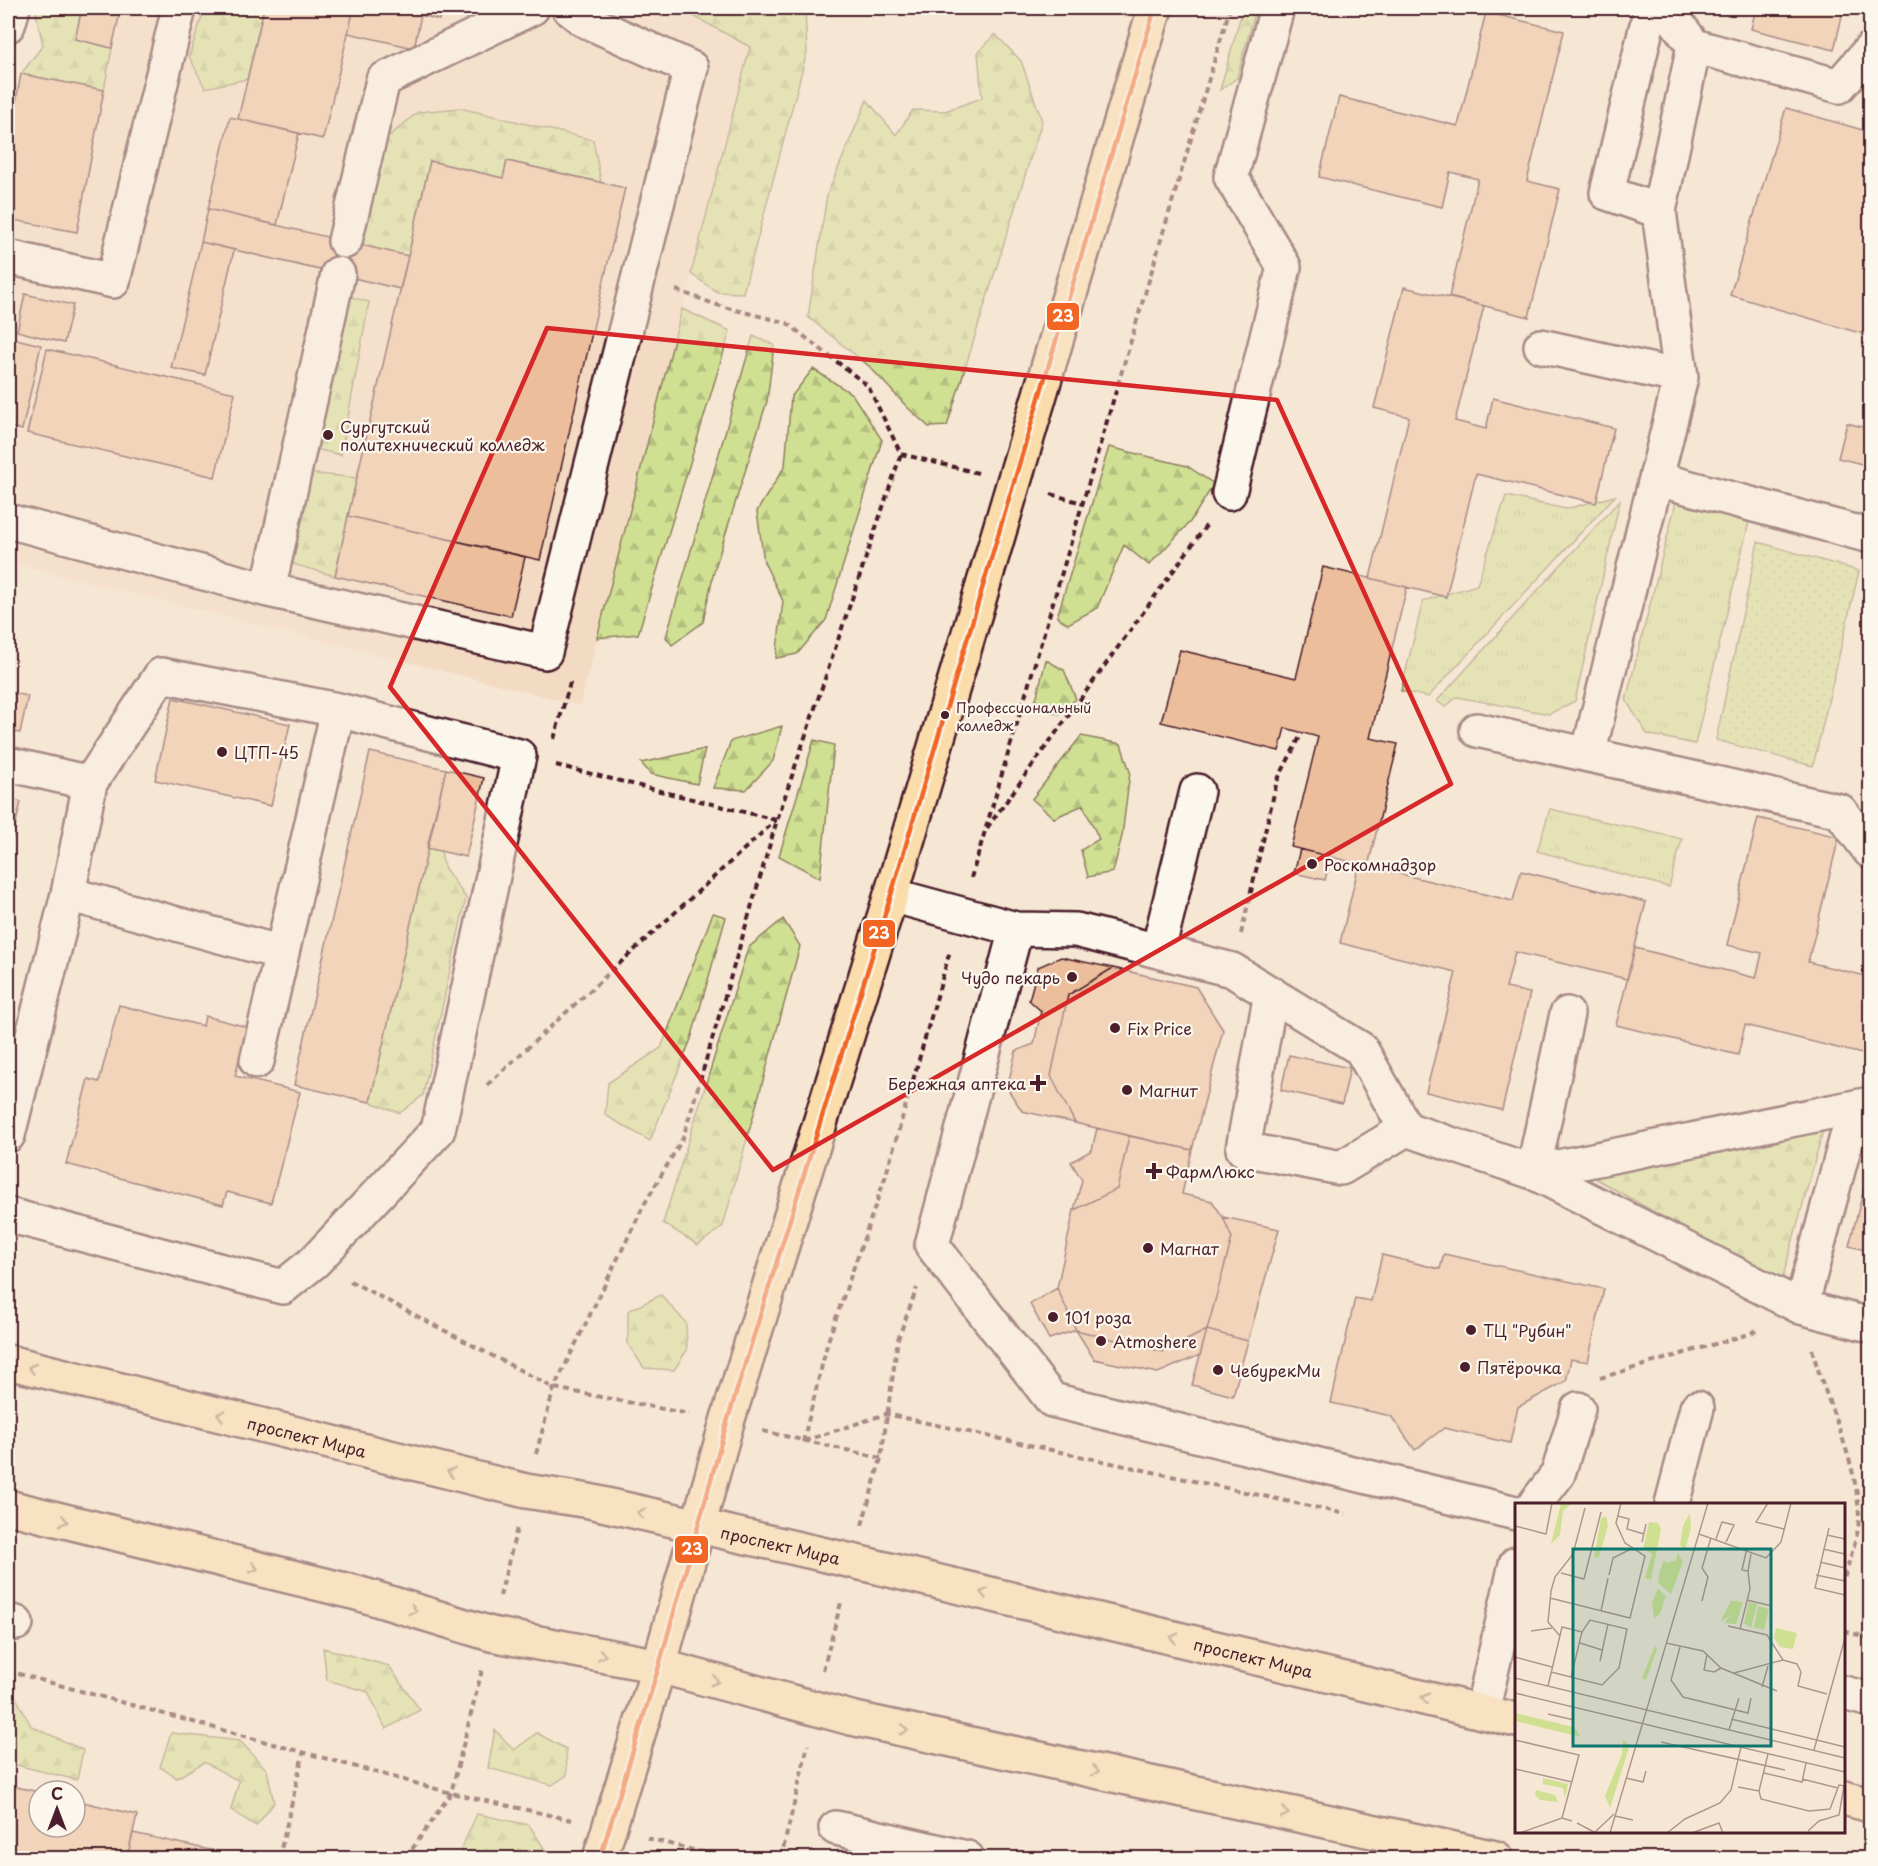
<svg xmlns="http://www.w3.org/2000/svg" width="1878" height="1866" viewBox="0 0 1878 1866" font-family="'Playpen Sans',sans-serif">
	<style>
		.built { fill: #f3dac3 }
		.grass { fill: url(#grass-tufts); stroke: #8d805f; stroke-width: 1.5 }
		.forest { fill: url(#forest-firs); stroke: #8d805f; stroke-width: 1.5 }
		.park { fill: url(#park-dots); stroke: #8d805f; stroke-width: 1.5 }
		.building { fill: #ecbe9c; stroke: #4a1f2b; stroke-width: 1.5 }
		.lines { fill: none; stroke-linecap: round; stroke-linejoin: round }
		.minor-casing { stroke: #4a1f2b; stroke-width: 38 }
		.major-casing { stroke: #4a1f2b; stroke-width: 38 }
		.path { stroke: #4a1f2b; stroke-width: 4; stroke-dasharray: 6 4.5; stroke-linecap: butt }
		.minor { stroke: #fbf7ec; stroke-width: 33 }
		.major { stroke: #faddab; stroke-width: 33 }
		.bus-1-casing { stroke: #fbf7ec; stroke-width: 9 }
		.bus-1 { stroke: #f26522; stroke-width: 4.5 }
		.oneway { stroke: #a27e6b }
		.marked { fill: none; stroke: #d62828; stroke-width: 4.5; stroke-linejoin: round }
		.poi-dot { fill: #4a1f2b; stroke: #fbf7ec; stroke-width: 2 }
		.labels { text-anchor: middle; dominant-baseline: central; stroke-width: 4.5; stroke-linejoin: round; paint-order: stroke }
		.bus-label { font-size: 14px; fill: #4a1f2b; stroke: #fbf7ec; text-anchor: start }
		.poi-label { font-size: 16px; fill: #4a1f2b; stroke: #fbf7ec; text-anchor: start }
		.street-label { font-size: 16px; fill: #4a1f2b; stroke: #fbf7ec }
		.inset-road { fill: none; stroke: #b19690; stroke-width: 1.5 }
		.view { fill: #0f766e; fill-opacity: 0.15; stroke: #0f766e; stroke-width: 3 }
		.inset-edge { fill: none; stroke: #4a1f2b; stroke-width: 3 }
		.line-badge { stroke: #fbf7ec; stroke-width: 2 }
		.badge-label { font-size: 16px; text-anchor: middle; font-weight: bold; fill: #fff }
	</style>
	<defs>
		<pattern id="grass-tufts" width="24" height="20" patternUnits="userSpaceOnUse" patternTransform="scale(1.5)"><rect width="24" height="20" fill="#d0e093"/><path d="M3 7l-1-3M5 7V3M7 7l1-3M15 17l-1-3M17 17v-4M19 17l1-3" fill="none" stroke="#b4c07f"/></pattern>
		<pattern id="forest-firs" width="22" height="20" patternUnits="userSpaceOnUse" patternTransform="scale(1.5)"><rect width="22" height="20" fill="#d0e093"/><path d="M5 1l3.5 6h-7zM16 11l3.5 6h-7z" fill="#b4c07f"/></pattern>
		<pattern id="park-dots" width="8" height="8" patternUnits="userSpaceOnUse" patternTransform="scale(1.5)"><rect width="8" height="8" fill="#d0e093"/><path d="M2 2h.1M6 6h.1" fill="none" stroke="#b4c07f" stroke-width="1.8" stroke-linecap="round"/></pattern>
	</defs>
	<rect width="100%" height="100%" fill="#f6e6d4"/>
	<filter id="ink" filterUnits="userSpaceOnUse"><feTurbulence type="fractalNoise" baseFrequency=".0167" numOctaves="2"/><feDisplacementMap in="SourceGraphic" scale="12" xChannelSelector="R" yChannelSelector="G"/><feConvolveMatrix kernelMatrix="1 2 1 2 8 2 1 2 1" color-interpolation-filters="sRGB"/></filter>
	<g filter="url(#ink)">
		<!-- built -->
		<path class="built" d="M121,8H679L750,47L580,705L8,562V145L21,74L112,48Z"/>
		<!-- grass -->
		<path class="grass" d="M1506,496L1566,509L1615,496L1428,697L1401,691L1423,601L1477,585Z
			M1677,498L1750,518L1695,744L1647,734L1626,700Z
			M1620,500L1575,701L1549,714L1457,697L1445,707L1437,701Z
			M1550,809L1682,839L1669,887L1537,851Z"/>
		<!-- forest -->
		<path class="forest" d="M35,8H82L75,39L112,48L104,90L21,74L43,45Z
			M205,8H264L247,79L205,88L189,56Z
			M679,8H805L807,52L743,293L717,292L691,274L750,47Z
			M1243,8H1256L1237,78L1220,90Z
			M995,34L1021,61L1042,121L947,426L929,427L907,407L870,367L808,317L827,195L867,100L896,135L913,110L945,111L982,98L978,52Z
			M460,108L593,140L601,182L507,161L503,178L430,161L408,256L361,245L387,138L418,112Z
			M351,297L369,302L341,455L315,449Z
			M682,309L730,331L638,634L597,638Z
			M753,336L774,345L767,401L714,571L703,622L672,645L666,637Z
			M813,369L852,394L882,440L826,620L797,654L776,658L783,601L764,562L757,511L785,466L791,397Z
			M1109,447L1187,466L1214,484L1190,522L1149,565L1124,545L1097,608L1068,624L1057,617Z
			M308,473L357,478L335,576L293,564Z
			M1046,660L1064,670L1076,699L1059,714L1034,707Z
			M782,726L773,761L746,790L713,788L731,741Z
			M1081,736L1121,744L1130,772L1122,836L1113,872L1088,877L1081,850L1099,839L1083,805L1054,818L1032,799Z
			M814,740L834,745L820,878L779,856Z
			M705,749L697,784L651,774L641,763Z
			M427,848L441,851L444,867L466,898L423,1095L400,1113L370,1102Z
			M713,913L726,917L691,1039L650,1141L605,1115L608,1083L661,1048Z
			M783,919L800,946L723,1226L698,1245L663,1223L748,948Z
			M1825,1123L1781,1284L1586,1173Z
			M661,1295L686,1323L687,1350L674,1370L644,1368L628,1344V1311Z
			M323,1648L389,1666L420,1710L386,1729L368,1692L327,1680Z
			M8,1682L31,1726L83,1750L77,1780L8,1763Z
			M495,1730L514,1750L537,1733L566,1749L567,1775L552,1785L488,1768Z
			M171,1733L240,1741L267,1770L274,1803L256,1826L231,1810L239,1781L204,1762L177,1778L160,1767Z
			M477,1814L529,1825L549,1856L548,1858H464L461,1849Z"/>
		<!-- park -->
		<path class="park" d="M1758,542L1859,571L1813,766L1716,740Z"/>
		<!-- building -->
		<path class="building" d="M82,8H121L112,48L75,39Z
			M264,8H354L323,139L238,119Z
			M354,8H442L439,20L421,15L414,48L348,33Z
			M1756,8H1844L1834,50L1751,29Z
			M1486,12L1564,31L1527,181L1560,189L1529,317L1449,297L1478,179L1450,172L1442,207L1319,177L1339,97L1458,126Z
			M21,74L104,90L77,232L8,219V145Z
			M1786,108L1870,132V336L1730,295Z
			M230,117L299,133L277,225L208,209Z
			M430,161L503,178L507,161L625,188L540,560L348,516Z
			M208,209L408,256L400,289L201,242Z
			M201,242L234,250L205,375L171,368Z
			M1404,287L1484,306L1455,421L1486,429L1493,398L1614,428L1596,503L1476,474L1446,597L1370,578L1409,417L1374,408Z
			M25,294L73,305L64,343L17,331Z
			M8,337L41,345L22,430L8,426Z
			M47,349L235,393L215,477L27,433Z
			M1847,423L1870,429V466L1838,458Z
			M348,516L525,557L511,616L335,576Z
			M1323,567L1407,587L1370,738L1398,744L1368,866L1291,847L1318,737L1285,728L1279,751L1161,722L1180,650L1296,678Z
			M8,692L28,696L20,733L8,731Z
			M173,698L290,724L271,806L155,780Z
			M370,752L446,769L370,1102L294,1085Z
			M446,769L484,778L466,857L427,848Z
			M8,799L21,802L9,851H8Z
			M1758,818L1839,837L1808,962L1870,977V1056L1745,1025L1738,1055L1616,1025L1635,948L1756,978L1762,953L1727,945Z
			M1300,849L1331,857L1325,880L1294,873Z
			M1359,864L1513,901L1521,871L1646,902L1627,979L1515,952L1506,988L1530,993L1502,1110L1426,1092L1456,972L1340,943Z
			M1061,957L1113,968L1068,995L1051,1076L1075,1123L1022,1111L1007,1088L1016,1051L1034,1044L1041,1011L1029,1000L1038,967Z
			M1113,968L1196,987L1223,1030L1192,1150L1075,1123L1051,1076L1068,995Z
			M119,1005L203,1026L205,1016L247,1027L235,1076L300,1092L271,1203L227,1192L223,1205L66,1164L88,1079L99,1082Z
			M1289,1055L1350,1068L1342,1104L1281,1090Z
			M1097,1128L1129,1136L1117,1189L1074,1210L1082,1180L1071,1162L1092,1150Z
			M1129,1136L1192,1150L1182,1194L1212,1201L1223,1217L1232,1238L1207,1330L1163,1352L1076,1330L1057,1288L1074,1210L1117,1189Z
			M1868,1173H1870V1251L1849,1246Z
			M1223,1217L1279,1229L1248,1341L1207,1330L1232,1238Z
			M1444,1254L1604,1289L1588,1362L1571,1359L1566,1381L1518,1407L1510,1443L1444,1428L1415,1450L1391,1416L1331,1403L1355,1298L1371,1301L1382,1255L1440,1269Z
			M1057,1288L1076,1330L1049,1339L1030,1304Z
			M1076,1330L1163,1352L1207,1330L1200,1355L1158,1373L1094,1359Z
			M1207,1330L1248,1341L1233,1396L1192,1385Z
			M8,1785L39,1792V1827H75V1800L137,1815L127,1858H8Z
			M133,1833L215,1851L213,1858H127Z"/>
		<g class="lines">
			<!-- minor casing -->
			<g class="minor-casing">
				<path id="minor" d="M1651,8L1607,193L1659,211
					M1666,8L1694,46L1839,86L1870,50
					M8,25L13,8
					M345,241L383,80L532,8
					M8,257L113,281L179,8
					M1541,346L1681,377
					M1657,479L1870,536
					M1229,493L1284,267L1231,177L1277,8
					M8,521L268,590L545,652L691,68L584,20L569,8
					M268,590L338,274
					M1477,730L1840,811L1870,851
					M1588,755L1681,377L1659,211L1694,46
					M8,764L90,783
					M68,894L282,953
					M891,895L1016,929L1076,930L1232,970L1361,1049L1406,1129L1533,1172L1801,1307L1870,1325
					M1016,929L932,1245L1052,1400L1516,1513
					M1158,951L1197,791
					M1271,993L1243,1149L1341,1168L1406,1129
					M257,1061L338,710
					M8,1135L68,894L90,783L161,675L338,710L519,756L438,1130L314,1262L283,1287L8,1215
					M1533,1172L1870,1104
					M1533,1172L1567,1014
					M1801,1307L1855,1107
					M1535,1504L1558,1474L1578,1409
					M1672,1504L1697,1408
					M8,1621L16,1623
					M1844,1693L1870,1700
					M1482,1712L1516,1564
					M836,1828L967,1858"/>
			</g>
			<!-- major casing -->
			<g class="major-casing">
				<g id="major">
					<path id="s1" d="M8,1362L526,1491L589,1501L852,1561L1516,1720"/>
					<path d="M8,1507L357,1593L491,1634L659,1666L851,1718L1496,1858"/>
					<path d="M1844,1798L1870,1805"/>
					<path d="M600,1858L659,1666L727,1422L891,895L1155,8"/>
				</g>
			</g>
			<!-- path -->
			<path class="path" d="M676,290L720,306L787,323L868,386L901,454L978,473
				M1051,494L1082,503
				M554,739L570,683L568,681
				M556,765L776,820
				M987,828L1208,523
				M971,878L1230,8
				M1241,934L1277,781L1302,733
				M487,1085L776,820
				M350,1281L554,1388L689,1414
				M1812,1349C1827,1406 1857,1458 1859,1517C1859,1537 1848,1561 1844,1580
				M1600,1378L1749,1334L1759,1329
				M763,1431L881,1458
				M804,1441L886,1414L1346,1514
				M803,1442L828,1341L885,1178L950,951
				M536,1454L554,1388L645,1203L683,1138L777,820L901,454
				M862,1525L881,1458L898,1339L917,1288
				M500,1596L517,1528
				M1844,1631L1870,1638
				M823,1670L842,1599
				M8,1671L451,1793L572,1820
				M647,1838L697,1851L746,1858
				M279,1858L303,1754
				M406,1858L451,1793L482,1670
				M781,1858L808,1745"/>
			<!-- minor -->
			<use href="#minor" class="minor"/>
			<!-- major -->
			<use href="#major" class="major"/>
			<!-- bus-1 casing -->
			<g class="bus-1-casing">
				<path id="bus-1" d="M600,1858L659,1666L727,1422L891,895L1155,8"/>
			</g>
			<!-- bus-1 -->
			<use href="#bus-1" class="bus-1"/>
		</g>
		<!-- one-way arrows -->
		<defs><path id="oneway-chevron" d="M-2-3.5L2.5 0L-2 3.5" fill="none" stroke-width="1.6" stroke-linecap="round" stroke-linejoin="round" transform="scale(1.5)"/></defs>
		<g class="oneway">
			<use href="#oneway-chevron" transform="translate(32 1368) rotate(-166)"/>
			<use href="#oneway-chevron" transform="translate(221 1415) rotate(-166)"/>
			<use href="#oneway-chevron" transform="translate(451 1472) rotate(-166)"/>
			<use href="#oneway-chevron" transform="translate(641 1513) rotate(-167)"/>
			<use href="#oneway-chevron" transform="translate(64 1521) rotate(14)"/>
			<use href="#oneway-chevron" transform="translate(254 1568) rotate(14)"/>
			<use href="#oneway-chevron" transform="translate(984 1593) rotate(-167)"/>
			<use href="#oneway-chevron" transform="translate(413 1610) rotate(17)"/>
			<use href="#oneway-chevron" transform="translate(1174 1638) rotate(-167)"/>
			<use href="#oneway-chevron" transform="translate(602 1655) rotate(11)"/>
			<use href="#oneway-chevron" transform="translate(715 1681) rotate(15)"/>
			<use href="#oneway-chevron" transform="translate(1425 1698) rotate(-167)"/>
			<use href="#oneway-chevron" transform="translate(904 1730) rotate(12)"/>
			<use href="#oneway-chevron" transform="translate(1095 1771) rotate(12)"/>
			<use href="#oneway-chevron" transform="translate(1285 1813) rotate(12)"/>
		</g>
	</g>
	<!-- marked area -->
	<path d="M0 0H1878V1866H0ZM547,328L1277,400L1451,784L773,1170L390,687Z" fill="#f6e6d4" fill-opacity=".55" fill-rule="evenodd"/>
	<path class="marked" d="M547,328L1277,400L1451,784L773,1170L390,687Z"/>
	<!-- markers -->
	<g class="poi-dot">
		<circle cx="328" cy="435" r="6"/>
		<circle cx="945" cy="715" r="5"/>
		<circle cx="222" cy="752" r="6"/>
		<circle cx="1312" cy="864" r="6"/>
		<circle cx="1072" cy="977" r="6"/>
		<circle cx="1115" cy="1028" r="6"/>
		<path d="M1035 1074h6v6h6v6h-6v6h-6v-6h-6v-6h6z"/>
		<circle cx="1127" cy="1090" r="6"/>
		<path d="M1151 1162h6v6h6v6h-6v6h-6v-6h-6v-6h6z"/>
		<circle cx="1148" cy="1248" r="6"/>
		<circle cx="1053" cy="1317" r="6"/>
		<circle cx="1471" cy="1330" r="6"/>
		<circle cx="1101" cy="1341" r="6"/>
		<circle cx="1465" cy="1367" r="6"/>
		<circle cx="1218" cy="1370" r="6"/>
	</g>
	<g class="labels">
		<!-- bus labels -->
		<g class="bus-label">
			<text x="956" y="707">Профессиональный<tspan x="956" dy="18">колледж</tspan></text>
		</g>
		<!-- poi labels -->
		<g class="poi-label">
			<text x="340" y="426">Сургутский<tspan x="340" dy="18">политехнический колледж</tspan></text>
			<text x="234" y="752">ЦТП-45</text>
			<text x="1324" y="864">Роскомнадзор</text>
			<text x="1060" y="977" text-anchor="end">Чудо пекарь</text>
			<text x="1127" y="1028">Fix Price</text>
			<text x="1026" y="1083" text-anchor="end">Бережная аптека</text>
			<text x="1139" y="1090">Магнит</text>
			<text x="1166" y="1171">ФармЛюкс</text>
			<text x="1160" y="1248">Магнат</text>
			<text x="1065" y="1317">101 роза</text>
			<text x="1483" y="1330">ТЦ "Рубин"</text>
			<text x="1113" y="1341">Atmoshere</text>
			<text x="1477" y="1367">Пятёрочка</text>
			<text x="1230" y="1370">ЧебурекМи</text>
		</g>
		<!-- street labels -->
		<g class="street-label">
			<text stroke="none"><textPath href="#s1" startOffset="308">проспект Мира</textPath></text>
			<text stroke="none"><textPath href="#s1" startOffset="794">проспект Мира</textPath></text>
			<text stroke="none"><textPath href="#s1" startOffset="1280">проспект Мира</textPath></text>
		</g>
	</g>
	<!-- overview -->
	<g transform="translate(1515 1503)">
		<rect width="330" height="330" fill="#f6e6d4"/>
		<path d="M216,98L228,99L221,121L209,120L216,112L205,119ZM234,99L242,101L236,125L229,120Z" fill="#d0e093"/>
		<path d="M46,0L56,1L48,8L45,32L36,41ZM175,10L176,25L170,47L165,42L168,23ZM91,13L93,23L84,54L79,55L86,15ZM134,19L143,20L146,26L136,77L130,75L137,51L128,46ZM163,50L168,59L156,91L143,80L145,67L149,57L152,60L161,57ZM143,85L151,93L145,111L139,115L137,100ZM140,143L142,146L131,177L127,175ZM0,210L59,224L66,234L0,218ZM108,237L115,242L95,305L90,293L107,251ZM28,275L53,281L50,295L48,285L28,281ZM21,287L40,292L43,299L25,297L20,292Z" fill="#d0e093"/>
		<path d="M243,103L254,106L249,127L239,124ZM261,125L282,130L278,146L265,144L259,135Z" fill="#d0e093"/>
		<path class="inset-road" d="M253,0L241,19L269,26M103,13L114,16L112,26L129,31M0,23L31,31L37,0M314,25L300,85L330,92M184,31L251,55L266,39L276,0M312,32L330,36M201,36L207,19L219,22L211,39M127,39L131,21M232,45L227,67L233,68M308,46L330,51M305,59L330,65M46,70L69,76L86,9M94,72L98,55L116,46M301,72L330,78M35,95L115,115L130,53L110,40L101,20L106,0M232,97L257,103M187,98L193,74L187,65L196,35M86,108L93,75M213,123L252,132L268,157M225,126L235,86L233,68L236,51M16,128L37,125M45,133L33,119L36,88L40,74L58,51L70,5M65,140L87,147M151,140L188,148L206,165L262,188M165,144L156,177L168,194L233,210L236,195M192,151L189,167L199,169L206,165M0,154L37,164M85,158L93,121M36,169L87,182L104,165L112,126L75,117L67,129L56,174M219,170L268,157L282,161L286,169L283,183L312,191M0,175L330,255M33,183L47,124L67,129M247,184L253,163M0,190L330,269M33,211L59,217M216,216L330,244M214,227L224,195M0,237L64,252L47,315M146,239L270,267M299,247L330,135M253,251L244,288L246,296L294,308L315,306L324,282L330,283M0,266L57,279M249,270L287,279L291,260M111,275L128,279L131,268M287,276L323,285M223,284L244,288M100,313L118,317M62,320L79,329M293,328L304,318L324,312L329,283M5,330L47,315L57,318M79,330L99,311M95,330L193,0M152,330L170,316L205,300L216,287L226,244M177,330L204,320L208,330"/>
		<path class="view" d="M58,46H256V243H58Z"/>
		<rect width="330" height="330" class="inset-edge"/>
	</g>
	<g class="line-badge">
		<rect x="1046" y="302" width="34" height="29" rx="6" fill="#f26522"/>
		<rect x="862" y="919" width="34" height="29" rx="6" fill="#f26522"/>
		<rect x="674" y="1535" width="35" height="29" rx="6" fill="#f26522"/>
	</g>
	<g class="badge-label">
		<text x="1063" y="322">23</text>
		<text x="879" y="939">23</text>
		<text x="692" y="1555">23</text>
	</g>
	<!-- margin -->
	<rect width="1878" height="1866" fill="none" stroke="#fbf7ec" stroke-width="30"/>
	<rect x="15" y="15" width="1848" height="1836" fill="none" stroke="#4a1f2b" stroke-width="2" filter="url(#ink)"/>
	<!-- north arrow -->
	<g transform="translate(57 1809)"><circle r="28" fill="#fbf7ec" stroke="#b4a19f" stroke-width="1.5"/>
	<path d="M0-4.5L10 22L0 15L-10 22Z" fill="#4a1f2b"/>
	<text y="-9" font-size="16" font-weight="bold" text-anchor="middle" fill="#4a1f2b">С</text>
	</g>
</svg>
